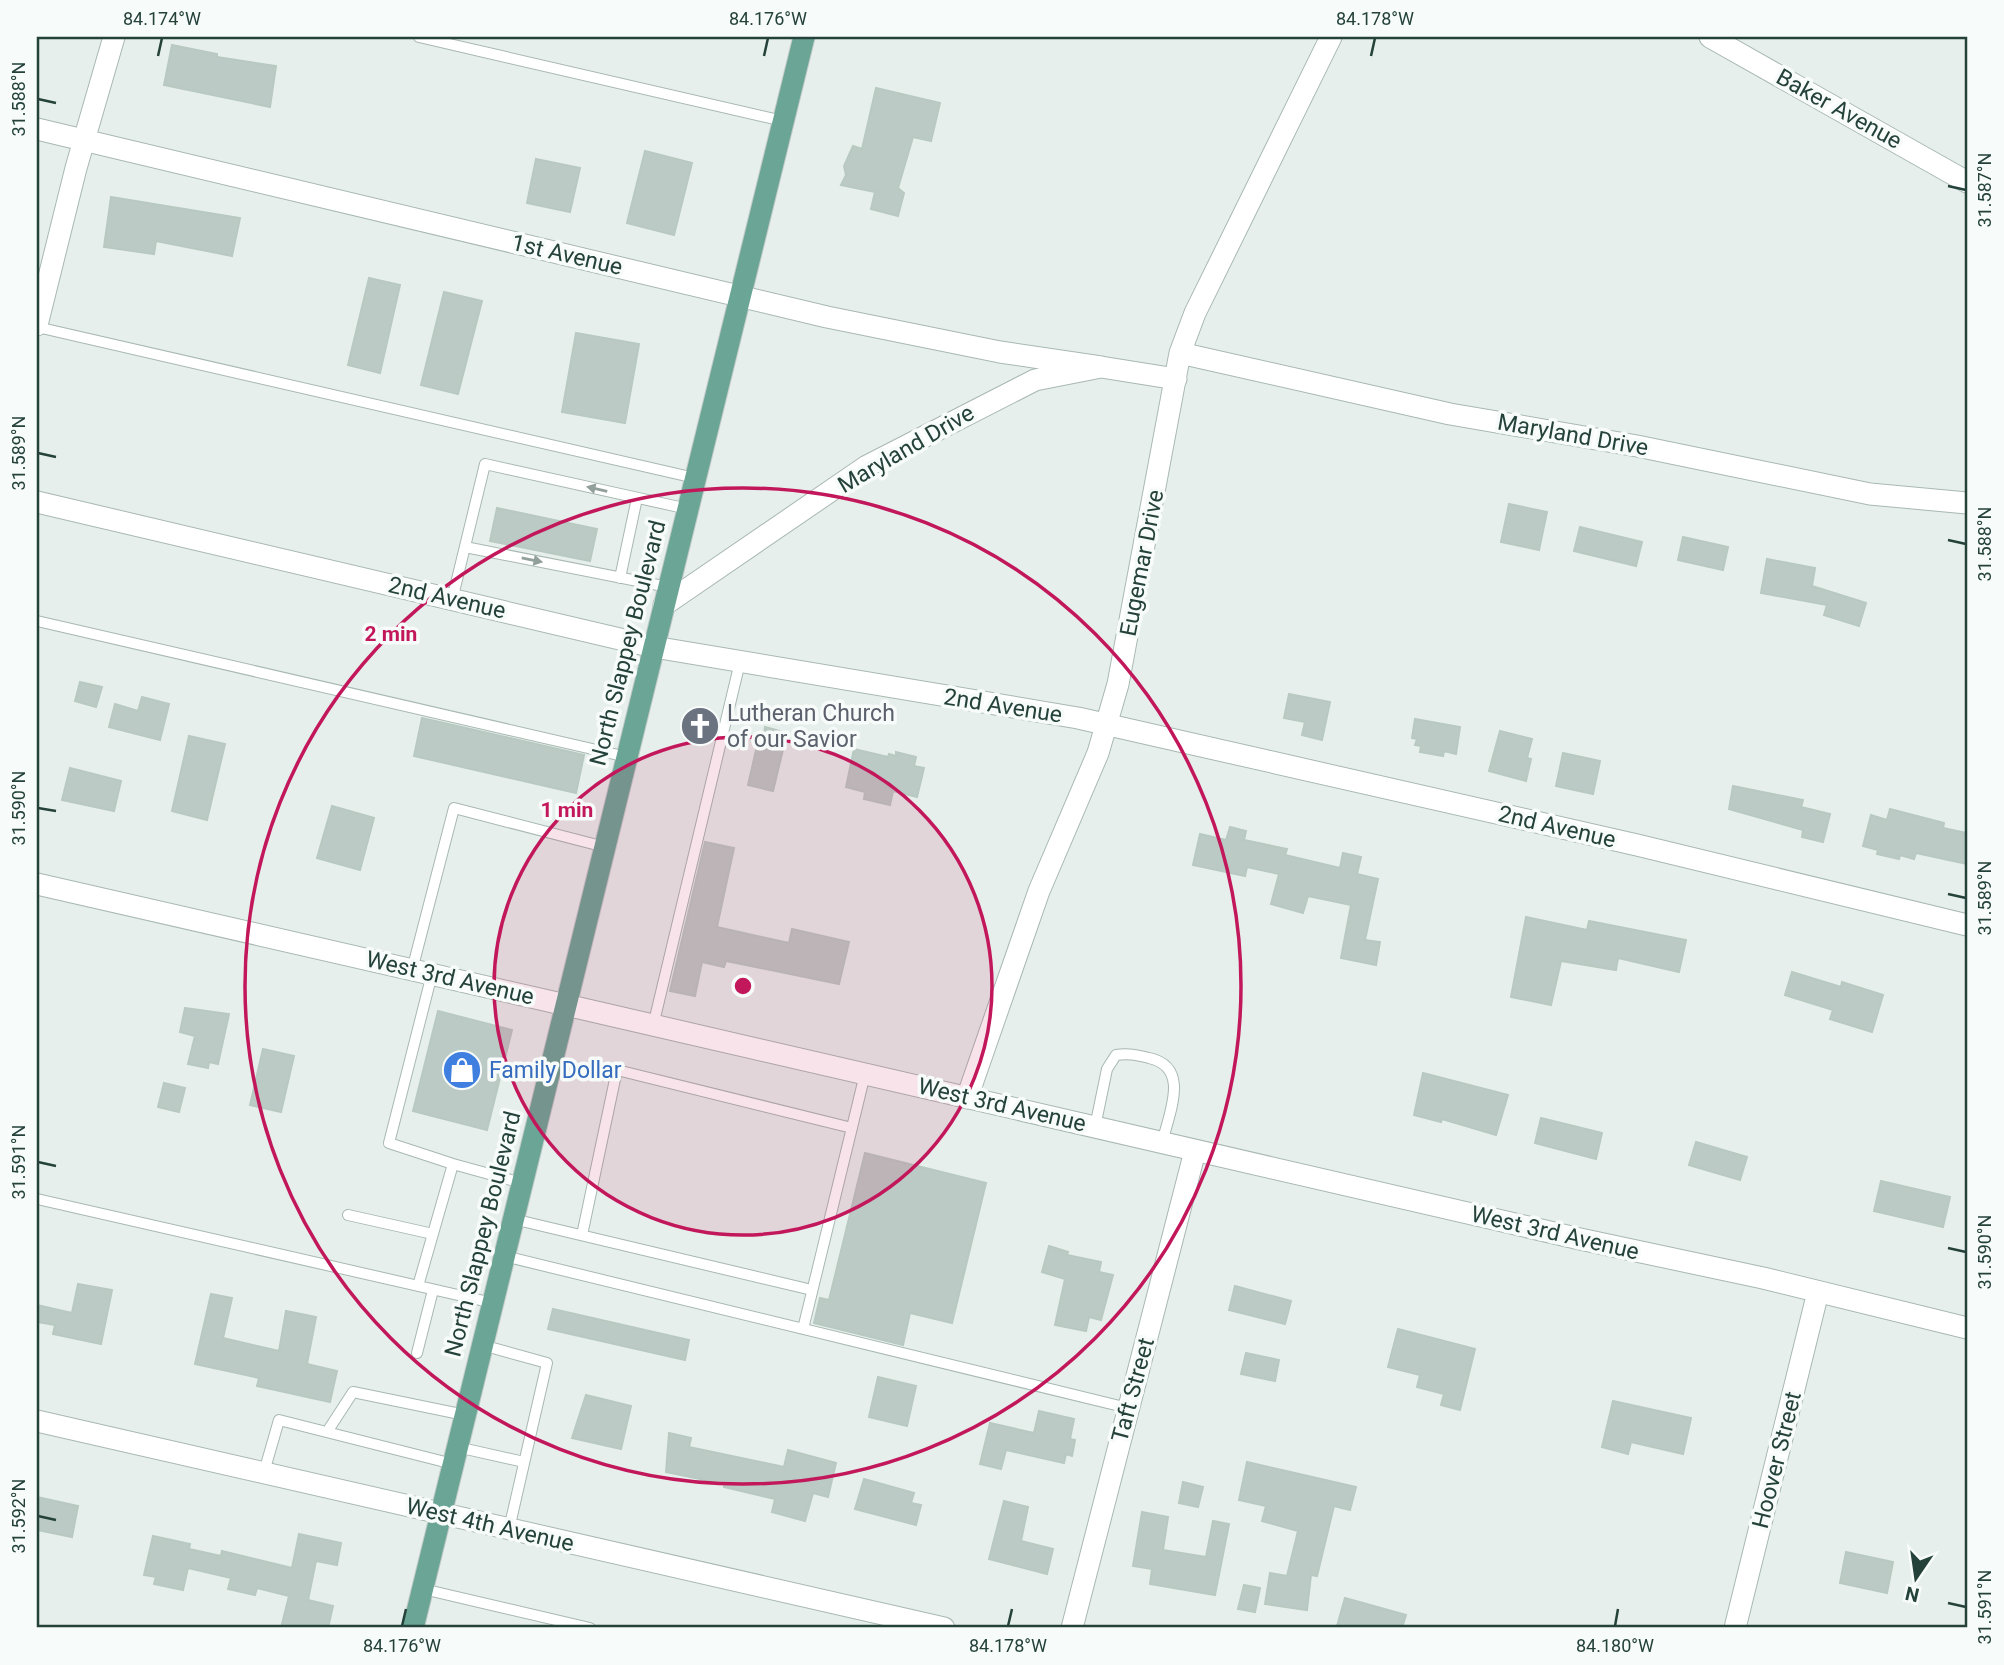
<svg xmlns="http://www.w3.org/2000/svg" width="2004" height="1665" viewBox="0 0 2004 1665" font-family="Roboto,sans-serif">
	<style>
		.building { fill: #bbcac4; stroke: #b8c9c2; stroke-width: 2 }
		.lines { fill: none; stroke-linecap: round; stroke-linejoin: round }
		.service-casing { stroke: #a8b8b2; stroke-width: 12 }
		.minor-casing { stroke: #a8b8b2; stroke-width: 23 }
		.tertiary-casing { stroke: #a8b8b2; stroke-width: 23 }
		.primary-casing { stroke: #c2cac8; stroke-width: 23 }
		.service { stroke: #fff; stroke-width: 10 }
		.minor { stroke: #fff; stroke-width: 21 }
		.tertiary { stroke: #fff; stroke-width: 21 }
		.primary { stroke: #6aa596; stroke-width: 21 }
		.oneway { fill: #92a09c }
		.ticks { fill: none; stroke: #24423a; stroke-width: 2.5 }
		.ring { fill: none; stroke: #c2185b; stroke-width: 3.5 }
		.labels { text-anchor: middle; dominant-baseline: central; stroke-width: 7; stroke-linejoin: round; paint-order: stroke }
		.street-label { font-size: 23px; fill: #24423a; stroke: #f7fbf9 }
		.worship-label { font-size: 23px; fill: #5b616d; stroke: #f7fbf9; text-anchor: start }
		.shop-label { font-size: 23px; fill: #366cbe; stroke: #f7fbf9; text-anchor: start }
		.centre { fill: #c2185b; stroke: #f7fbf9; stroke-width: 3.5 }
		.ring-label { font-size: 21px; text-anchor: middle; font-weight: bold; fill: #c2185b; stroke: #f7fbf9; stroke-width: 7; stroke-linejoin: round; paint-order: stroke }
		.neatline { fill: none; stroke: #24423a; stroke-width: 2.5 }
		.ticks-label { font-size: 18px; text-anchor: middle; fill: #24423a }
	</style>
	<rect width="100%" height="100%" fill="#e6efeb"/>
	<!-- building -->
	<path class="building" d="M172,45L217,54V57L276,66L270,107L164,85Z
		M876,88L940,103L931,141L913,137L898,188L904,193L898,216L871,209L875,192L841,185L846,175L844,166L853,146L862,149Z
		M645,151L692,163L674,235L627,223Z
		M536,159L580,168L570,212L527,203Z
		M111,197L240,218L232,256L156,241L154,254L104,247Z
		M369,278L400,285L380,373L348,365Z
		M444,292L482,301L458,394L421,385Z
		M576,333L639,344L625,423L562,412Z
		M1509,504L1547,512L1539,550L1501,542Z
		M497,508L597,529L590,561L490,541Z
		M1580,527L1642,542L1636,566L1574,551Z
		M1683,537L1728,547L1723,570L1678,560Z
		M1767,559L1815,568L1812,586L1866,603L1859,626L1824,615L1827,605L1761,593Z
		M80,682L102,687L96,707L75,701Z
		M1289,694L1330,702L1322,740L1302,735L1305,722L1284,718Z
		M142,697L169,704L160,740L109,727L115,704L138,711Z
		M422,718L584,755L576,793L414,756Z
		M1415,719L1460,727L1456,754L1444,751L1443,756L1420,752L1421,746L1415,745L1417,739L1412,738Z
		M765,727L787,733L773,791L748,785L760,733L764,734Z
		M1500,731L1532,739L1527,758L1531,759L1526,781L1489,771Z
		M189,736L225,744L207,820L172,811Z
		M854,749L888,757L889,754L896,756V752L916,757L914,766L924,768L917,797L893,791L890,805L864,799L865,792L846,787Z
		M1563,753L1600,761L1593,794L1556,786Z
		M70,768L121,781L114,811L62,800Z
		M1733,786L1803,800L1801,807L1830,814L1823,842L1802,837L1803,830L1729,809Z
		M332,806L374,818L360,870L317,858Z
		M1890,809L1944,823L1943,828L1967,833V864L1916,853L1914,859L1900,855L1899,859L1877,854L1878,850L1863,846L1871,815L1887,820Z
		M1230,827L1246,831L1244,840L1287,849L1285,855L1340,868L1343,853L1361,857L1357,874L1378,879L1365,940L1380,942L1376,965L1341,958L1351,905L1308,896L1303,913L1271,904L1279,874L1247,867L1245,876L1193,865L1200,834L1226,840Z
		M705,842L734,848L717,927L789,943L792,929L849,942L839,984L726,961L724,967L702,962L695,996L670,991Z
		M1526,917L1587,930L1589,921L1686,940L1679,972L1618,958L1616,970L1561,961L1551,1005L1511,997Z
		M1792,972L1841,987L1842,982L1883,995L1872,1032L1830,1019L1833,1010L1785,995Z
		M185,1008L229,1014L218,1064L209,1062L208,1068L188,1064L195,1036L180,1032Z
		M438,1011L512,1030L487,1130L413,1111Z
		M263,1049L294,1056L281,1112L250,1105Z
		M1423,1073L1508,1095L1496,1135L1442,1119L1441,1122L1414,1115Z
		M164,1083L185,1088L179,1112L158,1107Z
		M1541,1118L1602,1133L1596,1159L1535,1143Z
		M1696,1142L1747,1157L1740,1180L1689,1165Z
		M865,1153L986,1183L952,1323L910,1313L903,1345L814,1323L820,1298L829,1300Z
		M1881,1181L1950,1197L1943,1227L1874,1211Z
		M1049,1246L1068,1252L1067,1255L1101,1262L1099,1272L1113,1275L1101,1320L1089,1317L1086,1331L1055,1325L1065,1279L1042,1272Z
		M78,1284L112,1290L101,1344L53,1334L55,1325L37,1322V1305L72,1313Z
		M1235,1286L1291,1301L1285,1324L1229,1310Z
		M211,1294L232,1298L223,1338L279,1351L286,1311L316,1317L307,1364L337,1371L330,1402L257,1386L259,1378L195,1364Z
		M553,1309L689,1340L685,1360L548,1329Z
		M1398,1329L1475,1349L1460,1410L1441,1405L1444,1394L1417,1387L1420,1375L1388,1367Z
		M1246,1353L1279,1360L1275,1381L1241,1374Z
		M878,1377L916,1386L907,1426L869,1417Z
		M586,1395L631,1406L621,1449L572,1438Z
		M1613,1401L1691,1418L1683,1454L1631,1442L1628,1454L1602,1447Z
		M1039,1411L1074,1419L1070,1439L1075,1440L1072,1456L1066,1454L1064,1463L1006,1450L1001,1469L980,1464L990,1423L1034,1433Z
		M669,1433L691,1438L689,1447L784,1467L788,1450L836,1463L828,1497L813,1493L805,1521L772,1512L775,1499L724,1487V1484L666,1472Z
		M1247,1462L1356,1487L1350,1510L1334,1506L1317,1576L1311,1575L1307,1610L1265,1604L1270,1573L1287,1576L1298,1531L1262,1521L1266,1506L1239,1500Z
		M864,1479L914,1493L911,1503L921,1505L916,1525L855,1509Z
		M1183,1482L1203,1487L1198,1507L1179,1503Z
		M37,1497L78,1506L72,1537L37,1530Z
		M1004,1501L1028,1507L1021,1541L1053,1549L1047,1574L989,1559Z
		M1142,1512L1168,1517L1163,1550L1206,1557L1213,1521L1229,1524L1215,1595L1150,1584L1152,1569L1133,1566Z
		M299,1534L341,1543L337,1565L316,1561L308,1600L333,1606L328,1628H281L289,1596L257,1588L255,1595L228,1589L231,1578L188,1568L183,1590L154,1584L156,1577L144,1575L153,1536L190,1544L189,1549L221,1556L222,1551L292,1568Z
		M1846,1552L1893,1562L1887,1593L1840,1583Z
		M1244,1585L1260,1588L1255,1612L1238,1609Z
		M1345,1598L1406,1615L1402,1628L1337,1626Z"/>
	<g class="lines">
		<!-- service casing -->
		<g class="service-casing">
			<path id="service" d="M419,37L783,121
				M37,327L695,478
				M465,547L668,587
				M620,578L637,498
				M452,600L485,464L688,509
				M37,621L627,757
				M412,970L454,808L605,847
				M432,974L389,1143L453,1164
				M653,1026L740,662
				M1095,1127L1107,1069L1116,1055C1128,1053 1137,1055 1149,1058C1191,1067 1169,1113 1162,1143
				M37,1199L493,1303
				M348,1215L433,1234
				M513,1219L812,1290
				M582,1235L617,1070L852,1128
				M504,1256L1128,1408
				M418,1286L453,1164L522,1183
				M803,1329L865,1074
				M482,1345L547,1363L509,1529
				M417,1353L433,1290
				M327,1432L353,1392L465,1415
				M457,1447L524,1462
				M264,1472L279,1420L453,1464
				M423,1589L590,1628"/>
		</g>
		<!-- minor casing -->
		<g class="minor-casing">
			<path id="minor" d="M1710,37L1967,182
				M37,129L827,317L1000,352L1101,367
				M37,325L76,168L114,37
				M1180,353L1450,414L1637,446L1870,494L1967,503
				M37,502L654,647L1078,718L1637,845L1967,925
				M664,605L867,466L1035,380L1101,367L1176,379
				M37,884L566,1005
				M967,1098L1039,891L1098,753L1118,684L1180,353L1195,313L1331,37
				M37,1421L944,1628
				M1072,1628L1195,1151
				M1735,1628L1818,1292"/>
		</g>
		<!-- tertiary casing -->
		<g class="tertiary-casing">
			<path id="tertiary" d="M566,1005L1580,1239L1763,1278L1967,1328"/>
		</g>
		<!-- primary casing -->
		<g class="primary-casing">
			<path id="primary" d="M413,1628L804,37"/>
		</g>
		<!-- service -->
		<use href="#service" class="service"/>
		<!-- minor -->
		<use href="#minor" class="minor"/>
		<!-- tertiary -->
		<use href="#tertiary" class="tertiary"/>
		<!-- primary -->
		<use href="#primary" class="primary"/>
	</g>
	<!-- one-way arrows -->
	<defs><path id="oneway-solid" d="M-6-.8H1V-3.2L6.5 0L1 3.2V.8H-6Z" transform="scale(1.75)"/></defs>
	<g class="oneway">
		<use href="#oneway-solid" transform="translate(597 489) rotate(-167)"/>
		<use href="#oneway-solid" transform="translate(532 560) rotate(11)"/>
	</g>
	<!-- ticks -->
	<path class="ticks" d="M158,56L162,38M764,56L768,38M1371,56L1375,38M38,99L56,103M1948,186L1966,190M38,453L56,457M1948,540L1966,544M38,808L56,811M1948,894L1966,898M38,1162L56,1166M1948,1248L1966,1252M38,1516L56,1520M1948,1603L1966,1607M402,1626L406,1609M1008,1626L1012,1609M1615,1626L1618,1609"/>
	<!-- distance rings -->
	<circle cx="743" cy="986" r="249" fill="#c2185b" fill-opacity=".12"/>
	<g class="ring">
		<circle cx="743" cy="986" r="249"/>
		<circle cx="743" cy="986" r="498"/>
	</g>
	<!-- icons -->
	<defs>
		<g id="church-disc" transform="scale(2.0125)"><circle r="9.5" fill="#6b7280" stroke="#f7fbf9"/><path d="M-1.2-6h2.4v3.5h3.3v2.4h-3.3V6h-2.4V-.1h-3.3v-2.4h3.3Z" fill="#fff"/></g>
		<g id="shop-disc" transform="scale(2.0125)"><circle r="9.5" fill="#3f7fe0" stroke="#f7fbf9"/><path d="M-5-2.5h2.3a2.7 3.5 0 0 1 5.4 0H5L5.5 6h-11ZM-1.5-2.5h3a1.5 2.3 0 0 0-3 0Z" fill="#fff"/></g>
	</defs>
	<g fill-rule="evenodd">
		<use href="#church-disc" x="700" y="726"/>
		<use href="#shop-disc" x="462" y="1070"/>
	</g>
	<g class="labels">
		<!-- street labels -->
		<g class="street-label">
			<text transform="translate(1839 109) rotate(29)">Baker Avenue</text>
			<text transform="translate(567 255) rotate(13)">1st Avenue</text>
			<text transform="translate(1573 435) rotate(10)">Maryland Drive</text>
			<text transform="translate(906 449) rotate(-30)">Maryland Drive</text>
			<text transform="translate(1142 563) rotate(-79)">Eugemar Drive</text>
			<text transform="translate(447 598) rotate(13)">2nd Avenue</text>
			<text transform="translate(628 643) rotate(-76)">North Slappey Boulevard</text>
			<text transform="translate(1003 706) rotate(9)">2nd Avenue</text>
			<text transform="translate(1557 827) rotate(13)">2nd Avenue</text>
			<text transform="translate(450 978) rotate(13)">West 3rd Avenue</text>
			<text transform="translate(1002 1105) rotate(13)">West 3rd Avenue</text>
			<text transform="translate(1555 1233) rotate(13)">West 3rd Avenue</text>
			<text transform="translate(483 1234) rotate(-76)">North Slappey Boulevard</text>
			<text transform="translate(1133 1390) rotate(-75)">Taft Street</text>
			<text transform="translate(1777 1460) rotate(-76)">Hoover Street</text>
			<text transform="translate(490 1525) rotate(13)">West 4th Avenue</text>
		</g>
		<!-- worship labels -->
		<g class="worship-label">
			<text x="727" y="713">Lutheran Church<tspan x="727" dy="26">of our Savior</tspan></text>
		</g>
		<!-- shop labels -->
		<g class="shop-label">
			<text x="489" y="1070">Family Dollar</text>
		</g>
	</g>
	<circle cx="743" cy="986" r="10" class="centre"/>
	<g class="ring-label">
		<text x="391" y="641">2 min</text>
		<text x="567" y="817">1 min</text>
	</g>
	<!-- border -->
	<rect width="2004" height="1665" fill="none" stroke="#f7fbf9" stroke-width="77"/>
	<!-- north arrow -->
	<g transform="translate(1916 1578) rotate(193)" stroke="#f7fbf9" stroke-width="5" paint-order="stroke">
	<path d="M0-5L12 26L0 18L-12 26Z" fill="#24423a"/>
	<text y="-10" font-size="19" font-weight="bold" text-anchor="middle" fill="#24423a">N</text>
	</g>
	<rect x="38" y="38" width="1928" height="1588" class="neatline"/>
	<g class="ticks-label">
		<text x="162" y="25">84.174°W</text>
		<text x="768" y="25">84.176°W</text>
		<text x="1375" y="25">84.178°W</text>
		<text transform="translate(19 99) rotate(-90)" y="6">31.588°N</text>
		<text transform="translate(1985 190) rotate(-90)" y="6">31.587°N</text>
		<text transform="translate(19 453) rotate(-90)" y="6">31.589°N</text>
		<text transform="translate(1985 544) rotate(-90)" y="6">31.588°N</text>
		<text transform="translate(19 808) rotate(-90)" y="6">31.590°N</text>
		<text transform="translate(1985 898) rotate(-90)" y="6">31.589°N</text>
		<text transform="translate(19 1162) rotate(-90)" y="6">31.591°N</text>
		<text transform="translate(1985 1252) rotate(-90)" y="6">31.590°N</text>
		<text transform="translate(19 1516) rotate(-90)" y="6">31.592°N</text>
		<text transform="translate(1985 1607) rotate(-90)" y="6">31.591°N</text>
		<text x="402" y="1652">84.176°W</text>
		<text x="1008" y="1652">84.178°W</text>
		<text x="1615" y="1652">84.180°W</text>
	</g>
</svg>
